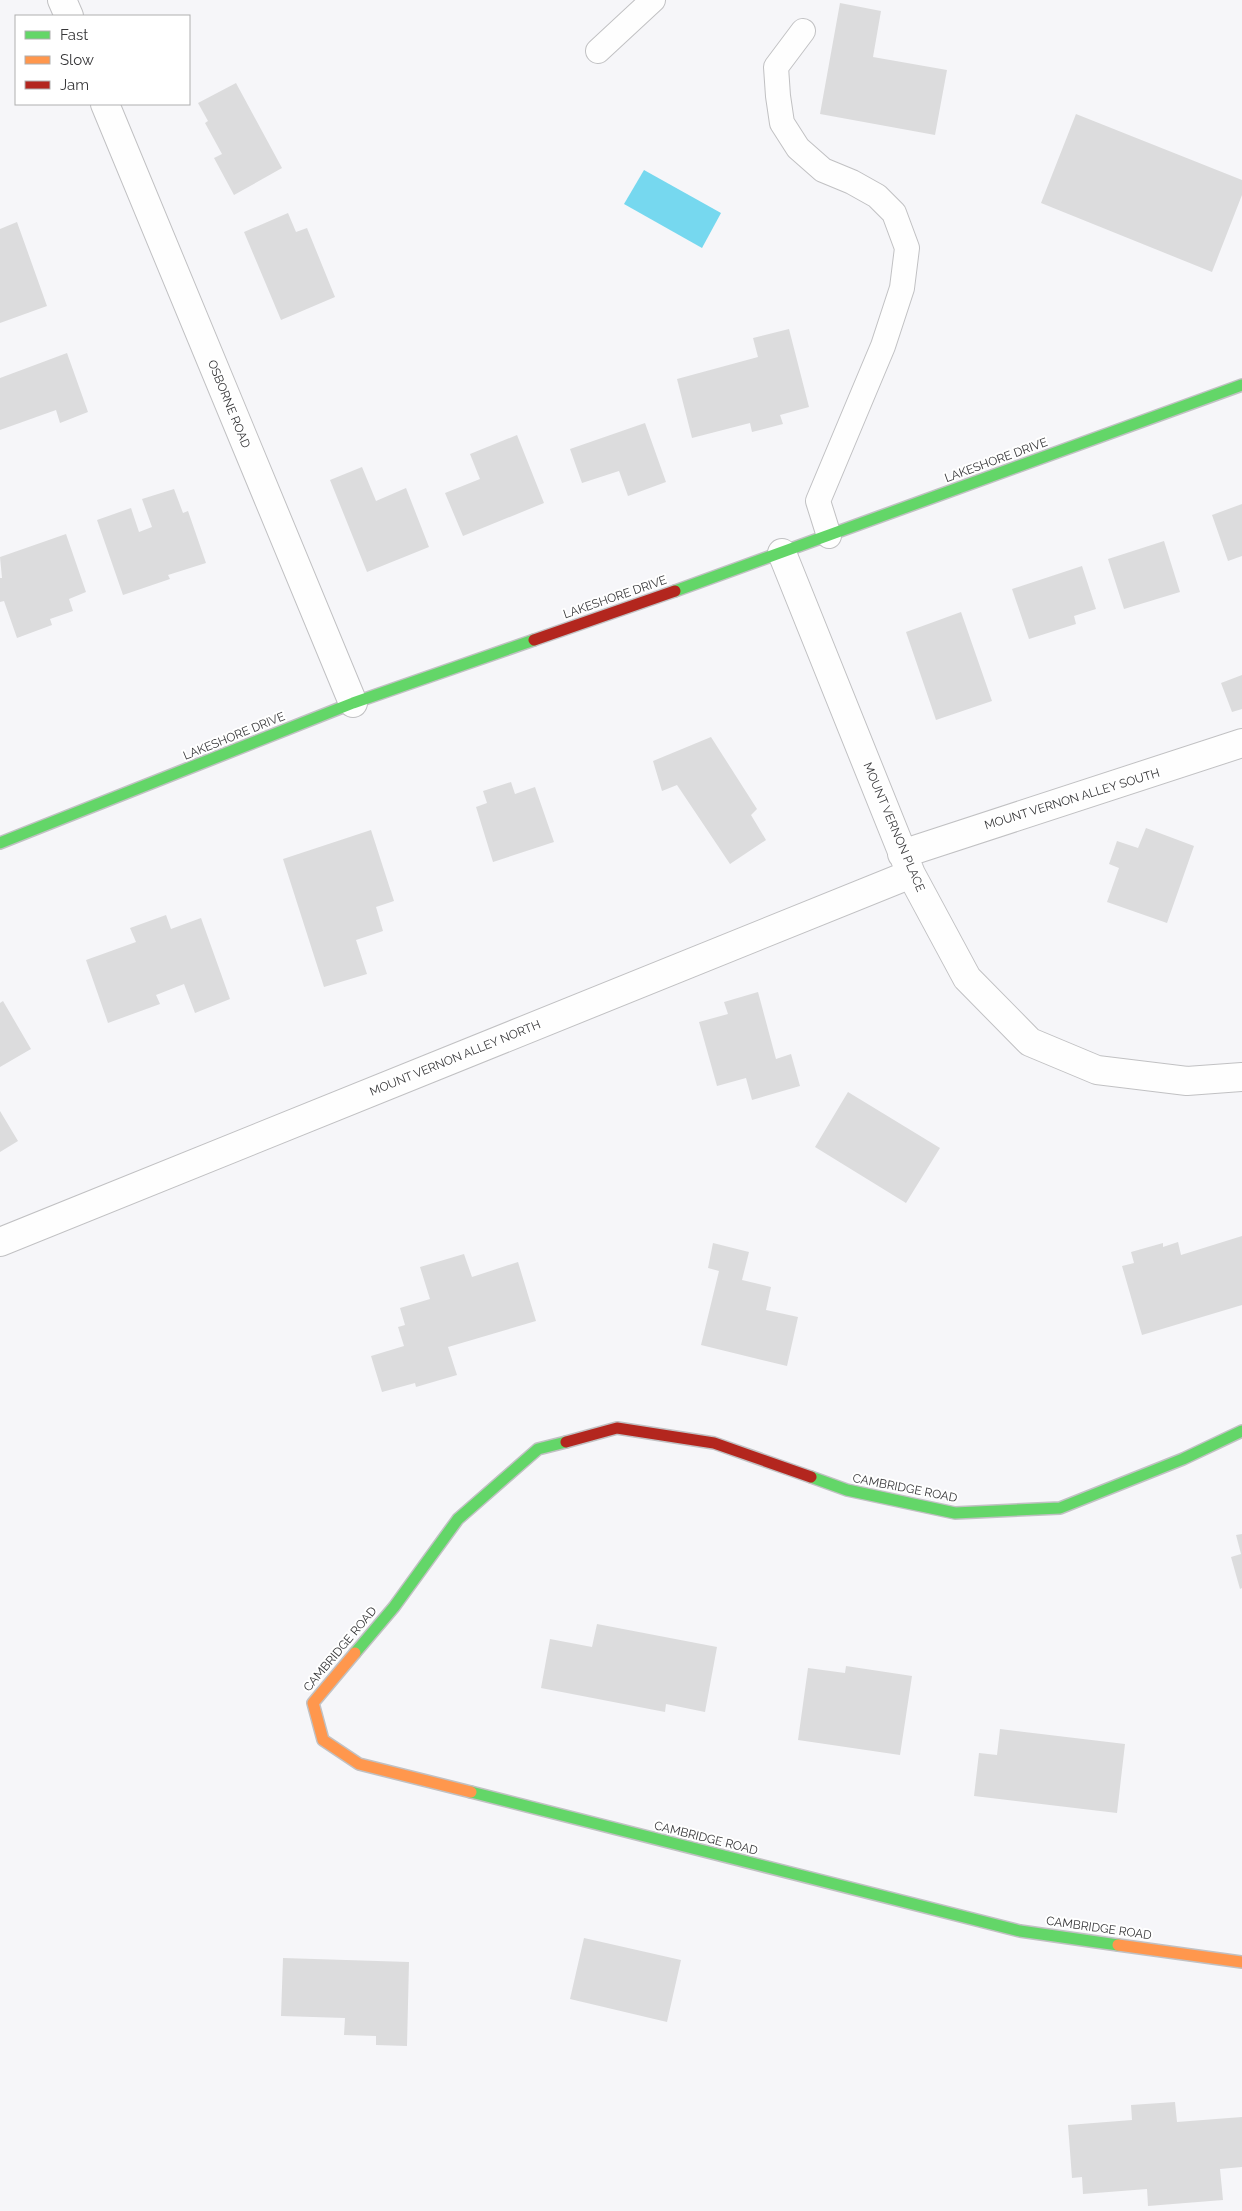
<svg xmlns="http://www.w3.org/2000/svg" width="1242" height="2211" viewBox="0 0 1242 2211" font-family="Raleway,sans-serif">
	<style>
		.water { fill: #76d8ef }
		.building { fill: #dcdcdd }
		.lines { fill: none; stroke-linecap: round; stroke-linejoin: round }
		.lane-casing { stroke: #c1c1c3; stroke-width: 26 }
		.street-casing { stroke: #c1c1c3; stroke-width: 30 }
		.fast-casing { stroke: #c1c1c3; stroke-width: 14 }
		.slow-casing { stroke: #c1c1c3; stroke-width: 14 }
		.jam-casing { stroke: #c1c1c3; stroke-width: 14 }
		.lane { stroke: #fefefe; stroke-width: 24 }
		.street { stroke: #fefefe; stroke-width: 28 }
		.fast { stroke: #63d668; stroke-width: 11 }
		.slow { stroke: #ff974d; stroke-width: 11 }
		.jam { stroke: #b3261e; stroke-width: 11 }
		.labels { text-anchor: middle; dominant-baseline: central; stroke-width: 4; stroke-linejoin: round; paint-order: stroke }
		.street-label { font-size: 12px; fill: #373739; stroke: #fff }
	</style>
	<rect width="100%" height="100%" fill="#f6f6f9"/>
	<!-- water -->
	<path class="water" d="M644,170L721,213L702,248L624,204Z"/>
	<!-- building -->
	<path class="building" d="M840,3L881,11L873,57L947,70L935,135L820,114Z
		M236,83L282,168L234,195L214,158L222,154L205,123L208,121L198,103Z
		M1076,114L1242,180V195L1212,272L1041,203Z
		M288,213L296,232L307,228L335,297L281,320L244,232Z
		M17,222L47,306L0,323V229Z
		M789,329L809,407L780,415L783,424L752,432L750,423L692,438L677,379L758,357L753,338Z
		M67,353L88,412L60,423L56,410L0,430V378Z
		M645,423L666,482L628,496L619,471L582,483L570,449Z
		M517,435L544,503L463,536L445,493L480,479L470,454Z
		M362,467L376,501L406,488L429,547L367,572L330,480Z
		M174,489L183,513L188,511L206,563L168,575L170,579L123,595L97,520L131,508L139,532L152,527L142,499Z
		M1242,504V556L1228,561L1212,515Z
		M66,534L86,592L69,599L73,611L50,619L52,625L17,638L4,601L0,602V578H2L0,557Z
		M1164,541L1180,592L1124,609L1108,559Z
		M1082,566L1096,609L1074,616L1076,624L1029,639L1012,589Z
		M961,612L992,701L936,720L906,632Z
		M1242,675V709L1232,712L1221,683Z
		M711,737L757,809L751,815L766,840L730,864L677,785L662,791L653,761Z
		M511,782L515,794L535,787L554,842L493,862L476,807L487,803L483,791Z
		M1146,828L1194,846L1167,923L1107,902L1119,868L1109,864L1117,841L1138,848Z
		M371,830L394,901L376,907L383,931L356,940L367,974L324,987L283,859Z
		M166,915L171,929L201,918L230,999L195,1013L184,984L156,995L160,1004L108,1023L86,960L136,942L130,928Z
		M758,992L776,1059L791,1054L800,1086L752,1100L746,1078L717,1086L699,1022L728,1014L724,1002Z
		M3,1001L31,1049L0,1067V1003Z
		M848,1092L940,1148L906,1203L815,1147Z
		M0,1111L18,1141L0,1152Z
		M1242,1236V1305L1142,1335L1122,1266L1134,1263L1131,1252L1163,1243V1247L1178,1242L1181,1255Z
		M713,1243L749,1252L742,1280L771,1287L766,1310L798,1317L787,1366L701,1345L719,1271L708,1268Z
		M464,1254L472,1277L518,1262L536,1321L448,1347L457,1375L416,1387L415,1383L382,1392L371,1356L404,1346L398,1327L405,1325L400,1308L430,1299L420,1267Z
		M1242,1534V1588L1240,1589L1231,1557L1241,1554L1236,1535Z
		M597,1624L717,1647L705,1712L666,1704L665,1712L541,1688L550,1639L592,1647Z
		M846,1666L912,1676L900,1755L798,1740L808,1668L845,1673Z
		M1000,1729L1125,1744L1117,1813L974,1796L979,1753L997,1755Z
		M584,1938L681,1960L667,2022L570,1999Z
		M283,1958L409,1962L407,2046L376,2045V2036L344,2035L345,2018L281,2016Z
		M1175,2102L1177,2122L1242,2117V2167L1220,2169L1223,2200L1148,2206L1147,2189L1083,2194L1082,2177L1072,2178L1068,2125L1132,2120L1131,2105Z"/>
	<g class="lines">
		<!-- lane casing -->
		<g class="lane-casing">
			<path id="lane" d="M803,31L776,67L778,96L782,123L798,148L823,170L852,182L877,196L894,213L907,248L902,288L883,346L818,501L829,536
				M598,51L653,0"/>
		</g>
		<!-- street casing -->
		<g class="street-casing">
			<path id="street" d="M62,0L69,16
				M105,104L353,703
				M782,553L911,874L967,978L1030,1042L1097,1070L1187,1081L1242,1077
				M902,854L1242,743
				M0,1242L911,874"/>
		</g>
		<!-- fast casing -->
		<g class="fast-casing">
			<path id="fast" d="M675,591L1242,385
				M0,843L353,703L534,640
				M811,1477L847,1490L955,1513L1060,1508L1183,1459L1242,1431
				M355,1653L394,1607L458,1519L538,1449L566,1442
				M471,1792L1020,1931L1118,1945"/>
		</g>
		<!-- slow casing -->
		<g class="slow-casing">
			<path id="slow" d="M355,1653L313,1703L323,1740L359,1764L471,1792
				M1118,1945L1242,1962"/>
		</g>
		<!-- jam casing -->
		<g class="jam-casing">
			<path id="jam" d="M534,640L675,591
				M566,1442L617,1428L714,1443L811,1477"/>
		</g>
		<!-- lane -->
		<use href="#lane" class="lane"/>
		<!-- street -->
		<use href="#street" class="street"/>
		<!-- fast -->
		<use href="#fast" class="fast"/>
		<!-- slow -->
		<use href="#slow" class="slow"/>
		<!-- jam -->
		<use href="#jam" class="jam"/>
	</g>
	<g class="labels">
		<!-- street labels -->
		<g class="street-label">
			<text transform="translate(229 404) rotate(68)">OSBORNE ROAD</text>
			<text transform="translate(996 460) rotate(-20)">LAKESHORE DRIVE</text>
			<text transform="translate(615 597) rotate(-19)">LAKESHORE DRIVE</text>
			<text transform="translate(234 736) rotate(-22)">LAKESHORE DRIVE</text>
			<text transform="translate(1072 799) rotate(-17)">MOUNT VERNON ALLEY SOUTH</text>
			<text transform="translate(894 827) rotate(67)">MOUNT VERNON PLACE</text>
			<text transform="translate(455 1058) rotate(-22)">MOUNT VERNON ALLEY NORTH</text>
			<text transform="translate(905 1488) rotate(11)">CAMBRIDGE ROAD</text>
			<text transform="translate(340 1649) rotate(-50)">CAMBRIDGE ROAD</text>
			<text transform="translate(706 1838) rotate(14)">CAMBRIDGE ROAD</text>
			<text transform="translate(1099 1928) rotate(8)">CAMBRIDGE ROAD</text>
		</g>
	</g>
	<!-- legend -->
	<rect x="15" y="15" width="175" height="90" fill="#ffffff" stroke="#afafb0"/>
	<rect x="25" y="31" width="25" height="8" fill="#63d668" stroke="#afafb0"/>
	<text x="60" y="40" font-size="15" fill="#373739">Fast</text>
	<rect x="25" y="56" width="25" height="8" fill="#ff974d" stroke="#afafb0"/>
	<text x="60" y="65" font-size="15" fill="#373739">Slow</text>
	<rect x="25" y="81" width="25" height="8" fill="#b3261e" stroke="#afafb0"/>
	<text x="60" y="90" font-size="15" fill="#373739">Jam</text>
</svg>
